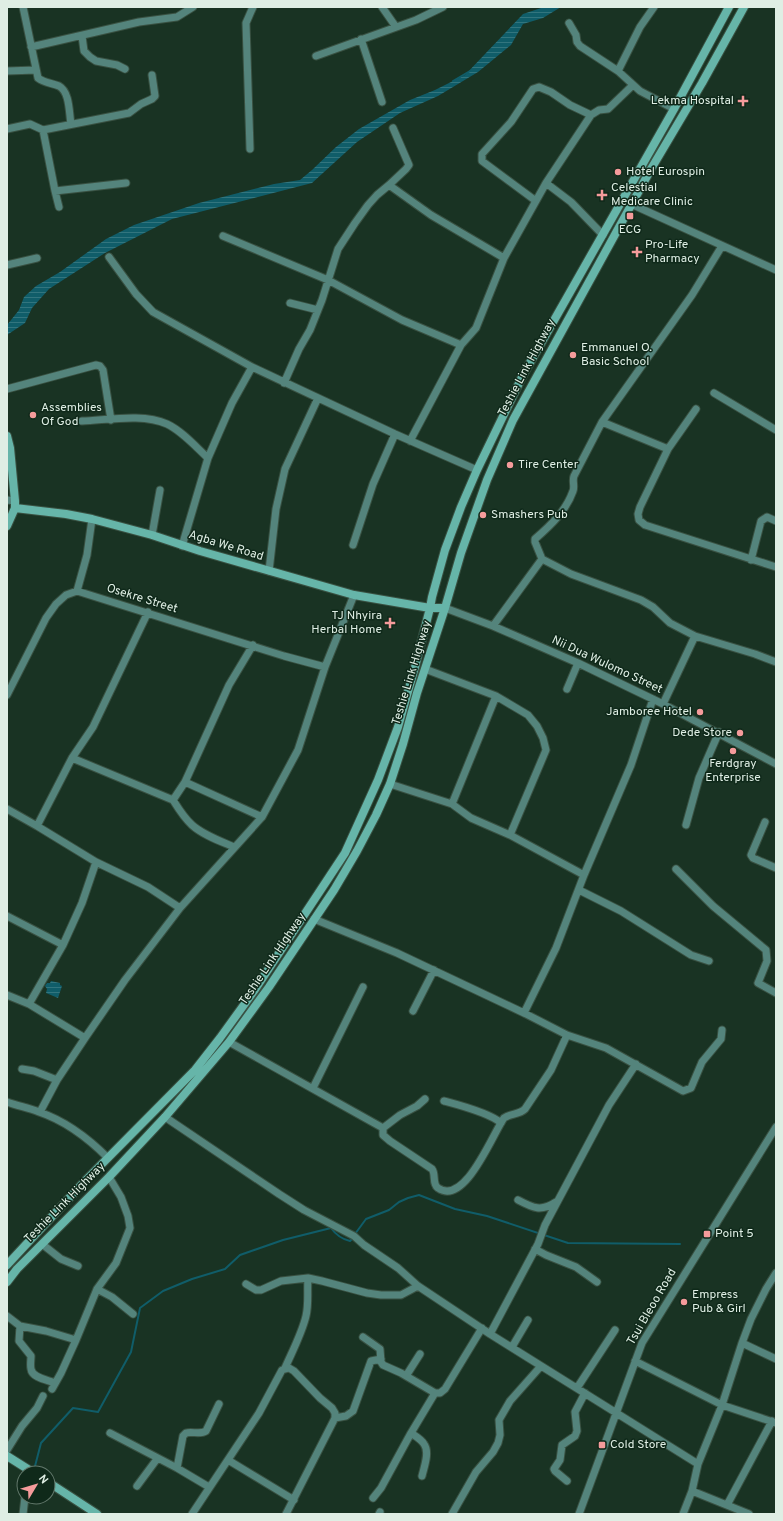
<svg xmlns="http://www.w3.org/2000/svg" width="783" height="1521" viewBox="0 0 783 1521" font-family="Overpass,sans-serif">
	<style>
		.water { fill: url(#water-rules) }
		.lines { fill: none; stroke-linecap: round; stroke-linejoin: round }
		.stream { stroke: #105d69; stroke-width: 2 }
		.street-casing { stroke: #395142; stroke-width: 9 }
		.secondary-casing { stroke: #395142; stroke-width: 10 }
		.street { stroke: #54847c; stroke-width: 7 }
		.secondary { stroke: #66b5a9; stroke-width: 8 }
		.poi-dot { fill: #f59b9b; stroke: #0f291a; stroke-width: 1.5 }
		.labels { text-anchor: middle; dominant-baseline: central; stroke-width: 3; stroke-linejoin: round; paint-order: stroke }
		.poi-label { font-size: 12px; fill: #dfeee4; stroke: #0f291a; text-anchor: start }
		.street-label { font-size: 12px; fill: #dfeee4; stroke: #0f291a }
	</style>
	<defs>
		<pattern id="water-rules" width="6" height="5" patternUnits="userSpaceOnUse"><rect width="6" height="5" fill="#105d69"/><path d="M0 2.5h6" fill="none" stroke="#32757e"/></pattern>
	</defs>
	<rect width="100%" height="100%" fill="#193323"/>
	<!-- water -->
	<path class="water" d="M544,7H561L543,18L523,24L511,45L478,72L438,96L400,113L357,142L312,183L172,219L105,253L49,289L32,308L25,323L7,335V325L19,310L24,297L36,286L60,272L106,239L134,225L199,203L274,184L300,180L312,170L336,147L359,129L410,100L435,90L465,75L523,14Z
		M51,981L60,983V985L62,986L58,998L46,993L47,989L45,986L47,983H50Z"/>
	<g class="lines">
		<!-- stream -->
		<path class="stream" d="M453,81L470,71
			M355,1234L366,1219L389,1210L399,1202L408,1198L419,1195L455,1209L487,1216L568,1243L680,1244
			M34,1470L41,1443L73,1408L98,1412L131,1352L140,1308L163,1291L192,1279L225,1269L240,1255L283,1240L331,1228C336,1235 341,1239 350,1241L353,1238"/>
		<!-- street casing -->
		<g class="street-casing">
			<path id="street" d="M23,7L38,78C44,83 52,83 59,86C70,92 69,113 71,124
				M382,7L396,27
				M569,23L576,35L577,42L580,46L618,71L640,91L674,109
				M82,36L84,51L90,57L96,61L117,65L125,69
				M361,39L382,102
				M31,47L139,22L177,17L193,7
				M316,56L416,20L443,7
				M7,71L36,70
				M618,71L640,27L654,7
				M7,129L30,124L43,130L129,113L141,104L152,99L155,96L152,75
				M43,130L55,191L126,183
				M250,149L246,23L253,7
				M546,183L571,202L603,235
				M389,185L406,169L409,165L393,128
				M55,191L59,207
				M536,201L482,161V154L511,122L533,89L539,87L551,92L570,105L591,115
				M631,204L776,270
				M223,236L328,280L402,320L461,345
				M109,257L136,294L153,312L252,367L395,434L477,470
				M504,258L546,183L591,115L599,110L608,109L633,85
				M7,265L37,258
				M290,303L318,310
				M284,383L299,349L310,330L322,300L338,249L355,223L368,205L377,195L389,185L431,215L504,258L476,328L461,345L410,441
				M7,389L96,365L100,366L103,370L111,420
				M714,393L776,430
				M696,409L668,449L640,507L638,514L639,520L645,525L776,567
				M82,421C108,420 143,413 167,424C182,431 196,447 208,458
				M602,422L668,449
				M7,500L15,501
				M152,535L160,490
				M353,545L373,484L395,434
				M182,546L208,458L232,403L252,367
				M542,559L571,574L641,600L653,607L670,623L695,636L663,704
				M751,560L761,521L767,517L776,521
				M269,571L276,509L285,469L318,398
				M77,591L87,555L92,519
				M445,608L493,626L578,663L663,704L776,764
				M493,626L542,559L535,542V539C551,525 566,511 573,491C575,486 572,481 574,476L602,422L692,295L722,246
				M695,636L755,654L776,662
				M425,669L496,696L528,715L537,726L543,738L546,750L510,835L584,875
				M567,689L578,663
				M7,695L46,618L56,604L66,595L77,591L284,656L325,667
				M72,758L173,800L185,782L229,685L253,645
				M185,782L262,817
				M390,784L452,804L471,818L510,835
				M173,800C178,808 184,818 192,825C203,835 220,841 234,847
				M452,804L496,696
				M7,809L37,826L96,862L148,887L180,908L262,817L298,750L325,667L354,595
				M765,822L751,855L753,858L776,868
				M686,825L699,778L719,732
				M37,826L72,758L93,727L148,612
				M676,869L713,906L766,950L767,961L758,983L776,993
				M579,890L621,911L691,955L709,961
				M7,916L63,945
				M314,919L397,953L524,1013L567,1035L606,1048L683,1091L691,1088L702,1062L721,1039L722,1030
				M7,995L29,1004
				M413,1011L434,970
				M524,1013L556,948L584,875L631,765L653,699
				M85,1038L125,980L180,908
				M229,1042L383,1128V1135L390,1141L432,1169C436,1174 432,1184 438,1188C465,1207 493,1133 504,1118C511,1113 519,1115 525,1109L551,1070L567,1035
				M22,1069L34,1071L57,1080
				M313,1088L363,987
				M444,1101C459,1105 490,1113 501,1123
				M7,1102C18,1106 29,1108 39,1112C66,1121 88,1138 108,1158
				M40,1112L57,1080L85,1038L29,1004L63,945L82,903L96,862
				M165,1117L279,1194L304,1210L354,1236L364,1245L398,1268L418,1286L490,1334L698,1464
				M383,1128L400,1115L417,1106L425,1099
				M518,1200C533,1208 541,1212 556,1202
				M42,1244L61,1259L78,1266
				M535,1249L546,1255L576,1267L597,1282
				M246,1284L256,1290H261L281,1281L308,1278L322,1281L367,1293L381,1295H401L418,1286
				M97,1289L112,1297L133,1314
				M7,1316L20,1326L46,1331L76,1340
				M20,1326L19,1341L31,1356C31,1360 30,1365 31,1369C32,1378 48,1380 55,1383
				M490,1334L538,1244L545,1225L609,1105L636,1064
				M363,1337L380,1349L381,1362L383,1365L401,1373L435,1393
				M742,1343L776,1359
				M512,1347L528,1320
				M635,1361L722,1405L776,1423
				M285,1368C292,1352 302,1333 306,1316C309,1303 307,1291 308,1278
				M406,1376L420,1354
				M577,1388L615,1330
				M52,1389L61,1373L76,1340L97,1289L116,1263L130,1228L128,1216L121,1197L109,1177
				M335,1418L346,1416L353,1411L371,1361L381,1359
				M110,1433L177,1468L209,1487
				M411,1433C415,1436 421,1439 424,1444C430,1452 424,1467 422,1476
				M7,1450L22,1426L37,1408L43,1396
				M228,1460L294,1500
				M177,1468L183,1436L186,1433C192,1431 200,1435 206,1431L219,1404
				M567,1481L555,1471L554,1469L560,1460L562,1445L575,1436L577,1431L575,1412L585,1393
				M137,1486L157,1459
				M692,1491L749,1514
				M373,1498L381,1488L411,1433L435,1393H440L445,1389L482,1328
				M727,1505L772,1421
				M23,1514L25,1497
				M192,1514L259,1413L282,1370L289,1368L294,1371L320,1398L332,1408L335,1413V1418L286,1514
				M379,1514L380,1512
				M452,1514L476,1472L493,1452L498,1443L500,1435L499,1420L510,1401L541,1366
				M579,1514L642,1343L776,1127
				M683,1514L692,1491L698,1464L722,1405L742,1343L751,1319L766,1289L776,1273"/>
		</g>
		<!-- secondary casing -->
		<g class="secondary-casing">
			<path id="secondary" d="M7,436L10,448L15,501V508L7,526
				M15,508L66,514L92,519L152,535L200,551L354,595L430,608H445
				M7,1265L85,1181L195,1070L220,1038L254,991L345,853L378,780L398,727L415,667L430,608L432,597L445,550L461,507L477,470L523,375L674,109L729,7
				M7,1282L17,1269L109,1177L165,1117L229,1042L269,987L334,890L357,851L376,815L390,784L403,744L417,693L445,608L461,553L487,480L513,420L651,169L702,83L744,7
				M7,1456L34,1473
				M48,1482L97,1514"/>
		</g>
		<!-- street -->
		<use href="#street" class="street"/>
		<!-- secondary -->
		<use href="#secondary" class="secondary"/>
	</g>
	<!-- markers -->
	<g class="poi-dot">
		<path d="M741 95h4v4h4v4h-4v4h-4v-4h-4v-4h4z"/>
		<circle cx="618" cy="172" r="4"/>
		<path d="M600 189h4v4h4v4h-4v4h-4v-4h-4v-4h4z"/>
		<rect x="626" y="212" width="8" height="8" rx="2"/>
		<path d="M635 246h4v4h4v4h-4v4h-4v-4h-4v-4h4z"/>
		<circle cx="573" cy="355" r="4"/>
		<circle cx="33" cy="415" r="4"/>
		<circle cx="510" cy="465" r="4"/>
		<circle cx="483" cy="515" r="4"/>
		<path d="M388 617h4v4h4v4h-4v4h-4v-4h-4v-4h4z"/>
		<circle cx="700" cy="712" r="4"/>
		<circle cx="740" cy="733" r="4"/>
		<circle cx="733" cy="751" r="4"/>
		<rect x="703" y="1230" width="8" height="8" rx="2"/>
		<circle cx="684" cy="1302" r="4"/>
		<rect x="598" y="1441" width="8" height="8" rx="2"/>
	</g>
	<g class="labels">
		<!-- poi labels -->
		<g class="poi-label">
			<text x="734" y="101" text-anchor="end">Lekma Hospital</text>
			<text x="626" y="172">Hotel Eurospin</text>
			<text x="611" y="188">Celestial<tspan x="611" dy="14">Medicare Clinic</tspan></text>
			<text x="630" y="230" text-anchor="middle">ECG</text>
			<text x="645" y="245">Pro-Life<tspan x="645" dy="14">Pharmacy</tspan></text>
			<text x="581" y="348">Emmanuel O.<tspan x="581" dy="14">Basic School</tspan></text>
			<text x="41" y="408">Assemblies<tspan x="41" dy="14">Of God</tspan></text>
			<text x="518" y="465">Tire Center</text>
			<text x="491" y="515">Smashers Pub</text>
			<text x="382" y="616" text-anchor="end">TJ Nhyira<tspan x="382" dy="14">Herbal Home</tspan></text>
			<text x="692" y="712" text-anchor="end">Jamboree Hotel</text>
			<text x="732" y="733" text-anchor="end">Dede Store</text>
			<text x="733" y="764" text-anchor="middle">Ferdgray<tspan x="733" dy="14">Enterprise</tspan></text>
			<text x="715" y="1234">Point 5</text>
			<text x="692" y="1295">Empress<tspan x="692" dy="14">Pub &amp; Girl</tspan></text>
			<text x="610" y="1445">Cold Store</text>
		</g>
		<!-- street labels -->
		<g class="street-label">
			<text transform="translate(527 368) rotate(-62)">Teshie Link Highway</text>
			<text transform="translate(226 546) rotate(17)">Agba We Road</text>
			<text transform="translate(142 599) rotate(17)">Osekre Street</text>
			<text transform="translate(607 665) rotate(25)">Nii Dua Wulomo Street</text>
			<text transform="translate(412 673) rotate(-73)">Teshie Link Highway</text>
			<text transform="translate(273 959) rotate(-56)">Teshie Link Highway</text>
			<text transform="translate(65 1203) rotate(-45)">Teshie Link Highway</text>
			<text transform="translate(652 1307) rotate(-60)">Tsui Bleoo Road</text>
		</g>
	</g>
	<!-- border -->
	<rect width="783" height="1521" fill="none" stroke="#dfeee4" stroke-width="16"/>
	<!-- north arrow -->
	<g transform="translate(36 1485) rotate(52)"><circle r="19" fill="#0f291a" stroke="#62786b"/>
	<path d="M0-3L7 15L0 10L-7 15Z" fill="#f59b9b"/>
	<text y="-6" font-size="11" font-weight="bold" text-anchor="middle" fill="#dfeee4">N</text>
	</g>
</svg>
